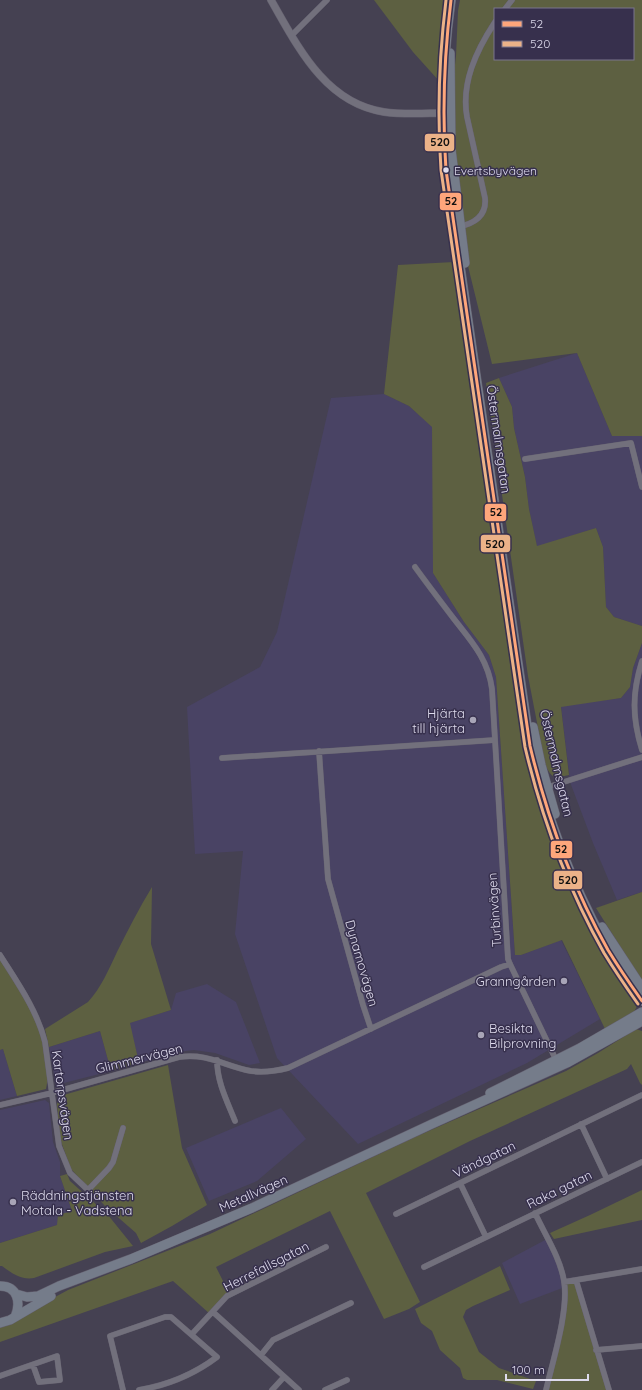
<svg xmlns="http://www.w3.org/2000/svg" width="642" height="1390" viewBox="0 0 642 1390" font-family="Quicksand,sans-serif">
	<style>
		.built { fill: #494364 }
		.green { fill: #5d6041; fill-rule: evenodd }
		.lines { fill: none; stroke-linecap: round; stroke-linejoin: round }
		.minor-casing { stroke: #635f6e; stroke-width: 6 }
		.tertiary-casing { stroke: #635f6e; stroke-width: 8 }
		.primary-casing { stroke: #635f6e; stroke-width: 10 }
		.minor { stroke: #72707c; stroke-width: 5.5 }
		.tertiary { stroke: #72707c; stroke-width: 7 }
		.primary { stroke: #757c8a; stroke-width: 9 }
		.bus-1-casing { stroke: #37304d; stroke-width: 6 }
		.bus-2-casing { stroke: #37304d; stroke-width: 6 }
		.bus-1 { stroke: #fea67b; stroke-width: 3 }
		.bus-2 { stroke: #ebb288; stroke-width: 3 }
		.bus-dot { fill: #dedbed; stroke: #37304d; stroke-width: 1.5 }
		.poi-dot { fill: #a8a5b7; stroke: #37304d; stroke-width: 1.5 }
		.labels { text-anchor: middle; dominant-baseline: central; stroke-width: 3; stroke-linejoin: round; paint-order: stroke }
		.bus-label { font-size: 12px; fill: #dedbed; stroke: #37304d; text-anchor: start }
		.street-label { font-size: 13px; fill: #dedbed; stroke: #37304d }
		.poi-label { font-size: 13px; fill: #dedbed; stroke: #37304d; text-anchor: end }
		.line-badge { stroke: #37304d; stroke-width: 1.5 }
		.pale-badge-label { font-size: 11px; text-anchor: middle; font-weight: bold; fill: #111 }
	</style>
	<rect width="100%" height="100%" fill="#454152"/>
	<!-- built -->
	<path class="built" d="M577,353L612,436H642V626L614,617L606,607L603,547L596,528L537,547L529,509L525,477L514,428L512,407L499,378Z
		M384,394L409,406L433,427V573L464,622L489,655L496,677L515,955H521L561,940L600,1019L527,1063L358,1144L277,1058L235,934L243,851L195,854L187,707L260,667L277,632L331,398Z
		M642,643V892L617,900L593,843L570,782L561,706L621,698L630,687L633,668Z
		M207,984L236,1002L260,1063L249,1065L215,1053L194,1050L178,1052L139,1063L129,1023L171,1010L176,993Z
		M100,1031L111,1071L56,1085L49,1047Z
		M3,1049L17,1096L0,1100V1050Z
		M45,1100L49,1103L53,1142L60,1162V1176L72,1211L57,1225L0,1243V1110Z
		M281,1108L306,1139L257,1181L209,1201L186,1148Z
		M547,1239L554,1253L565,1287L520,1304L502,1263Z"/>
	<!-- green -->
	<path class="green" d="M374,0H446L440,82L413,52Z
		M460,0H642V436H612L577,353L492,364L467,262L457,184L452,91L456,56L458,11ZM495,9H633V59H495Z
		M454,262L515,661L557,850L637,999L638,1004L634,1012L606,1031L562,940L521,955H515L496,677L489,655L464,622L433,573L432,427L409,406L384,394L398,265Z
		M499,378L512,407L514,428L525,477L529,509L537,546L596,528L603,547L606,607L614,617L642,626V643L633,668L630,687L621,698L561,707L569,775C554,779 551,778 545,764L528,676L486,383Z
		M152,887L151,944L171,1010L130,1023L139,1063L111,1071L100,1031L49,1047L45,1029L88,1002C101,988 109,969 117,952C128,930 139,908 152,887Z
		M642,892V981L596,908Z
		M0,956L42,1028L49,1071L46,1089L17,1096L3,1049L0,1050Z
		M636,1029L642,1031V1085L640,1083L631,1064L627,1069L470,1141L360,1196L366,1193L420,1302L409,1309L384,1319L330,1211L216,1267L229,1293L210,1314L173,1281L0,1342V1327L68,1290L210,1234L415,1137L566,1071L598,1053Z
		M168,1065L182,1148L207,1205L172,1226L141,1243L136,1233L105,1206L71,1169L60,1139L57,1104L60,1096Z
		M67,1174L70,1181L108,1215L133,1246L105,1252L34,1278C21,1280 13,1274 2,1266H0V1243L57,1225L58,1215L72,1211L60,1176Z
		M642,1190V1220L554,1239L550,1233L590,1215Z
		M500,1266L510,1290L473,1306L466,1310L463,1317L479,1352L499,1368L536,1381L533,1389L497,1380H467L463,1378L460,1368L440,1350L432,1331L421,1323L415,1309Z
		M576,1278L609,1390H545L563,1313L565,1282Z"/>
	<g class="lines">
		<!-- minor casing -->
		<g class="minor-casing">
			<path id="minor" d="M505,9L512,0
				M292,35L327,0
				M458,227C473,224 487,217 485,198L467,117C461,83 476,51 495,22
				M525,459L631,443L642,487
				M415,567C428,585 441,602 454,619C472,642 488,659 492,689L508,959L510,964L557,1062
				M642,661C632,693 632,717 642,750
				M319,751L328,879L363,1005L371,1029
				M222,758L495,740
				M545,788L642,757
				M0,955C17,982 37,1010 45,1042L59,1146L70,1173L88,1190L109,1168L113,1162L123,1128
				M217,1060C217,1082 227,1101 235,1121
				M0,1105L52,1093L179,1057C209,1053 224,1066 251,1071C264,1073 276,1071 288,1068L501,967L510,964
				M581,1124L607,1179
				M460,1183L486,1237
				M535,1213C545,1235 560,1257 564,1281C569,1310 553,1360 546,1390
				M396,1214L642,1095
				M424,1267L642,1162
				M576,1280L609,1390
				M564,1282L642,1269
				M213,1312L299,1390
				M192,1334L227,1296L326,1247
				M596,1350L642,1346
				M261,1355L273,1340L351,1303
				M0,1376L57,1356L60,1380L39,1382L33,1365
				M123,1390L110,1336L165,1317H171L217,1357C193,1375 169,1385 139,1390
				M272,1390L284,1377
				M325,1390L347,1380"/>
		</g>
		<!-- tertiary casing -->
		<g class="tertiary-casing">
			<path id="tertiary" d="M271,0C298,47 325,103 384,112C405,115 427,113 448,113"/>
		</g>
		<!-- primary casing -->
		<g class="primary-casing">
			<path id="primary" d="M451,0C443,57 441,112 446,170L530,746C545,812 571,883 604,942C615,963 629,982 642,1001
				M450,53L451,149L465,263
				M533,727L541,765L555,814
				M602,927L642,988
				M490,1093L580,1048L642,1012
				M0,1286C18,1286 21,1303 15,1317
				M16,1294L27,1297L38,1296L59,1286L131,1259L252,1208L432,1124L567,1063L642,1021
				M0,1323L10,1320L51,1296"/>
		</g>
		<!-- minor -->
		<use href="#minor" class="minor"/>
		<!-- tertiary -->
		<use href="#tertiary" class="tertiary"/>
		<!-- primary -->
		<use href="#primary" class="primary"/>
		<!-- bus-1 casing -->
		<g class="bus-1-casing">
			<path id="bus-1" d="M451,0C444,57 442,113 446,170L530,746C547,817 572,886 608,950C619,968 630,984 642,1001"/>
		</g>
		<!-- bus-2 casing -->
		<g class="bus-2-casing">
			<path id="bus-2" d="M446,0C439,57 437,113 441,170L525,747C542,819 568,889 604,953C615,971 626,987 638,1004"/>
		</g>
		<!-- bus-1 -->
		<use href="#bus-1" class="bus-1"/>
		<!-- bus-2 -->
		<use href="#bus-2" class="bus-2"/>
	</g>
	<!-- markers -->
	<circle class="bus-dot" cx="446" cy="170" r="3.5"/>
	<g class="poi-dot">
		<circle cx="473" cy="720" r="4"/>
		<circle cx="564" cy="981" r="4"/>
		<circle cx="481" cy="1035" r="4"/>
		<circle cx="13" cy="1202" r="4"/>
	</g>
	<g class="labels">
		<!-- bus labels -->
		<g class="bus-label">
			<text x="454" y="170">Evertsbyvägen</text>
		</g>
		<!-- street labels -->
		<g class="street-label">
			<text transform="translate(499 439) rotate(82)">Östermalmsgatan</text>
			<text transform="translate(557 763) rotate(77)">Östermalmsgatan</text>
			<text transform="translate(494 910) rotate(-94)">Turbinvägen</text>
			<text transform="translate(362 963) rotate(74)">Dynamovägen</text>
			<text transform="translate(139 1058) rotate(-14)">Glimmervägen</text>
			<text transform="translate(63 1095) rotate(82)">Kartorpsvägen</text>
			<text transform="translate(484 1159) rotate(-26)">Vändgatan</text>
			<text transform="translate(559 1189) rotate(-26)">Raka gatan</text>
			<text transform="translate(253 1193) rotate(-24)">Metallvägen</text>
			<text transform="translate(266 1266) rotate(-27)">Herrefallsgatan</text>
		</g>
		<!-- poi labels -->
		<g class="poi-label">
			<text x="465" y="713">Hjärta<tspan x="465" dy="15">till hjärta</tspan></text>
			<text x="556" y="981">Granngården</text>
			<text x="489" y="1028" text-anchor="start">Besikta<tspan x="489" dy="15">Bilprovning</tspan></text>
			<text x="21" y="1195" text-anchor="start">Räddningstjänsten<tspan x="21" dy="15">Motala - Vadstena</tspan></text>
		</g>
	</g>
	<g class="line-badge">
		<rect x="424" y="133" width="31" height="19" rx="4" fill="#ebb288"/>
		<rect x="439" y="192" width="23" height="19" rx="4" fill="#fea67b"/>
		<rect x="484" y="503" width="23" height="19" rx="4" fill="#fea67b"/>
		<rect x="480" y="534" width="31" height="19" rx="4" fill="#ebb288"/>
		<rect x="550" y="840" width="23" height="19" rx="4" fill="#fea67b"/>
		<rect x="553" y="870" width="30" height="20" rx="4" fill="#ebb288"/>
	</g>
	<g class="pale-badge-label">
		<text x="440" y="146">520</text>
		<text x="451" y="205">52</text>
		<text x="496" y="516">52</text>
		<text x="495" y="548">520</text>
		<text x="561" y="853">52</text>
		<text x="568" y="884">520</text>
	</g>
	<!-- legend -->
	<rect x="494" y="8" width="140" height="52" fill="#37304d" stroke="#7a748d"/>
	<rect x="502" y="21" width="20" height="6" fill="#fea67b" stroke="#7a748d"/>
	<text x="530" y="28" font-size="12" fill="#dedbed">52</text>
	<rect x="502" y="41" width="20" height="6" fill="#ebb288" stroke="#7a748d"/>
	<text x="530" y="48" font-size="12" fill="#dedbed">520</text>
	<!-- scale -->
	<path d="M506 1374v6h82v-6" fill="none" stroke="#dedbed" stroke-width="2"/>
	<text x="512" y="1374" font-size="12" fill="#dedbed" stroke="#37304d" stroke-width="3" paint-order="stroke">100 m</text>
</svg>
